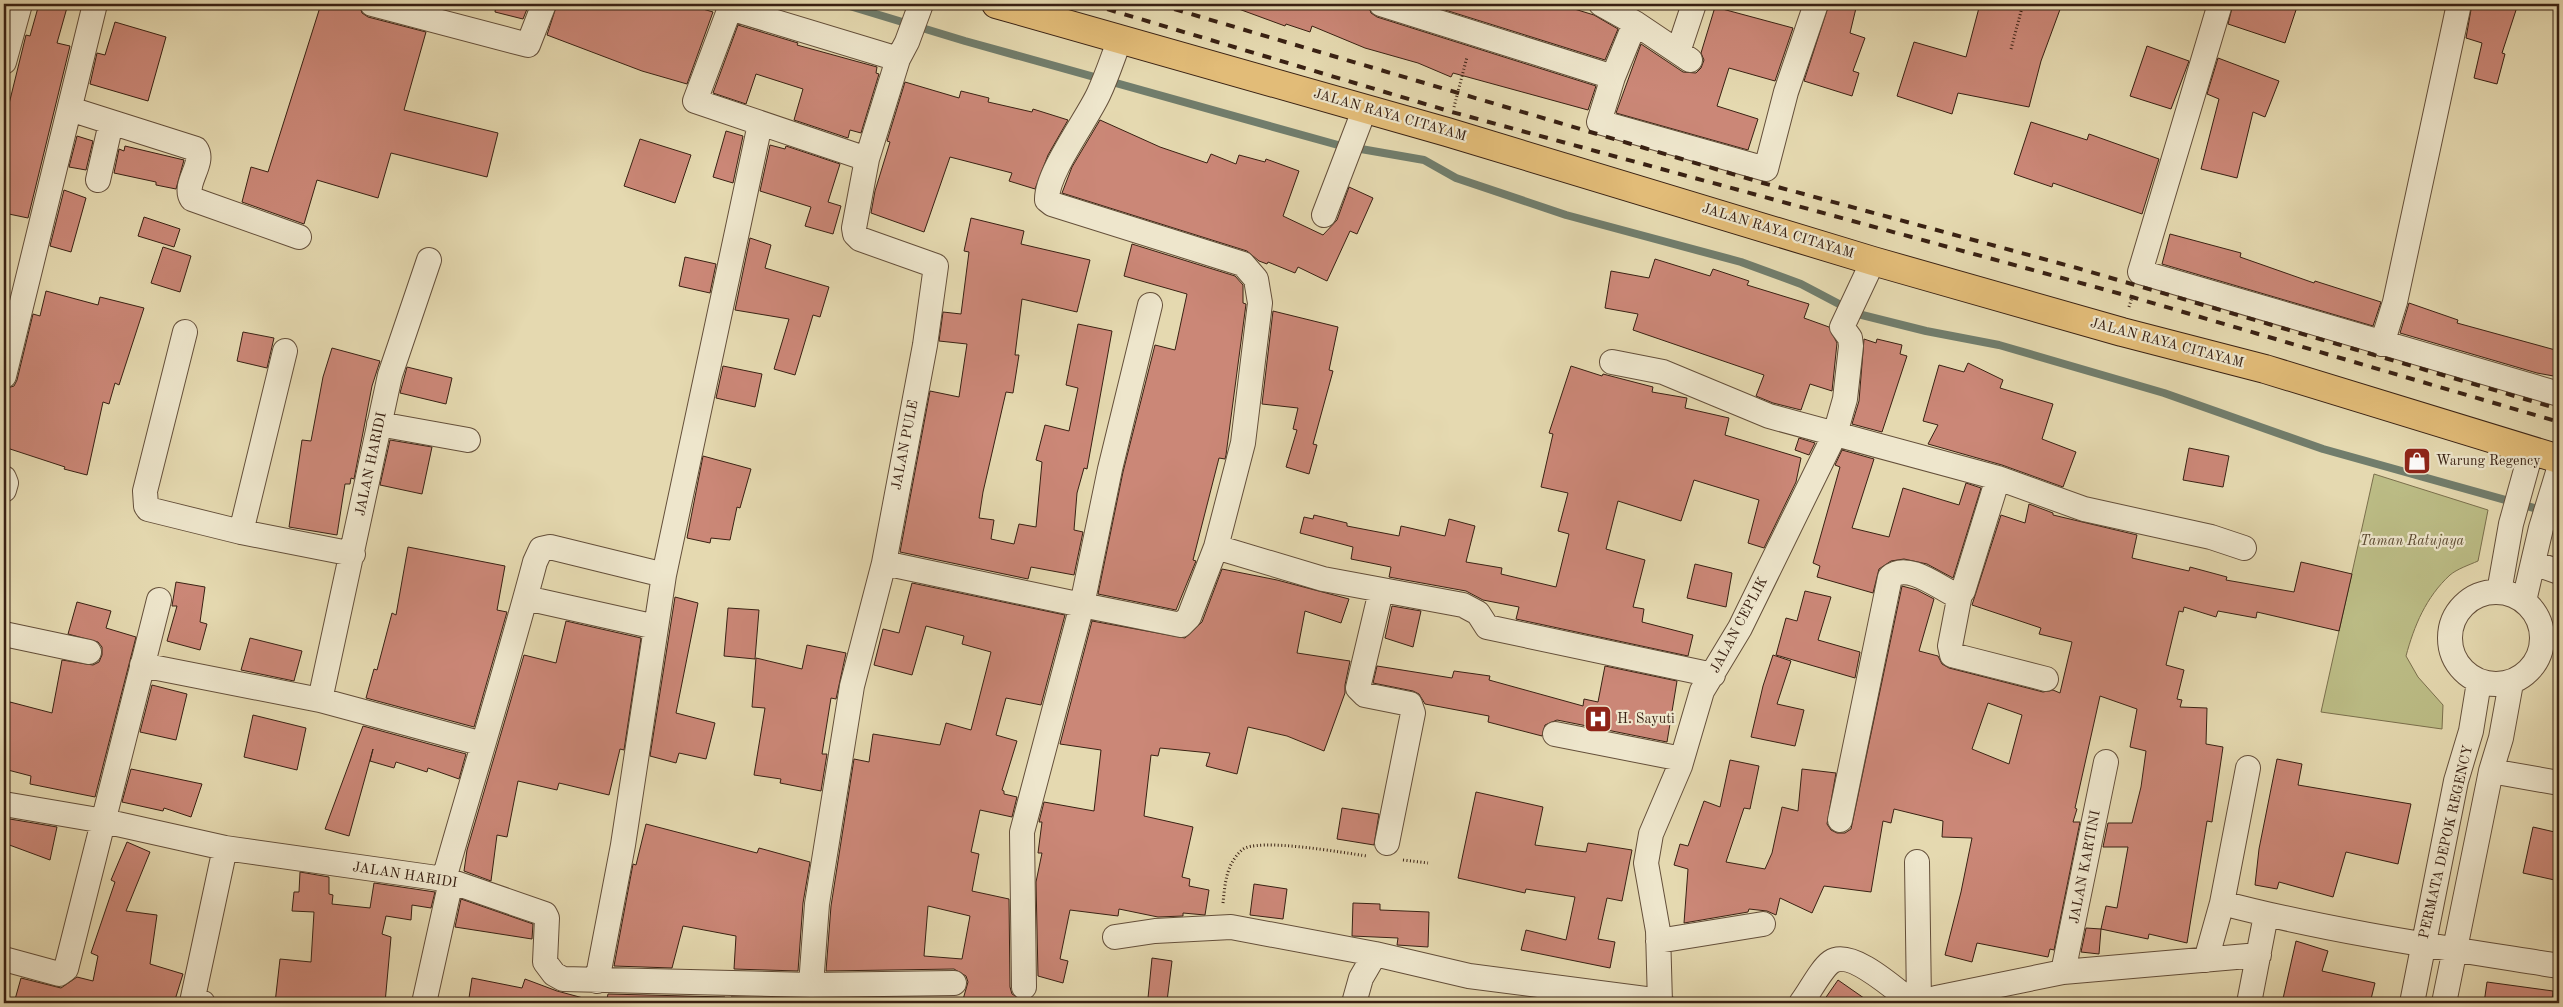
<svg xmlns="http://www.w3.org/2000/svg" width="2563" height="1007" viewBox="0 0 2563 1007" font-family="'Old Standard TT',serif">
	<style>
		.green { fill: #bcbd86; stroke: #7a6f4c }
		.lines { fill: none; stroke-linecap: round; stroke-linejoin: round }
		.stream { stroke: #717d6c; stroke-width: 8 }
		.building { fill: #cb8777; stroke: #392113; fill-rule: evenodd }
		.minor-casing { stroke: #644f3a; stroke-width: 26 }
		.primary-casing { stroke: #392113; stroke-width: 30 }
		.path { stroke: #392113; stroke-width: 3; stroke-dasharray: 1 2.5; stroke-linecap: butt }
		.minor { stroke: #eee6cc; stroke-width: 24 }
		.primary { stroke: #e2bc78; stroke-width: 28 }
		.rail { stroke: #392113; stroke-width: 4; stroke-dasharray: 9 9; stroke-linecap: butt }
		.labels { text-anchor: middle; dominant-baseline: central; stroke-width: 4.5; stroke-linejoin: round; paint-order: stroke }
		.street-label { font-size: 14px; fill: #392113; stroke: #eee6cc }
		.poi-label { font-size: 14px; fill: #392113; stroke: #eee6cc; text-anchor: start }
		.park-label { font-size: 14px; font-style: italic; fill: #5a4830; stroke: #eee6cc }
	</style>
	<rect width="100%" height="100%" fill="#e5d9b0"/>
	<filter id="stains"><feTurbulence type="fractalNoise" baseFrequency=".004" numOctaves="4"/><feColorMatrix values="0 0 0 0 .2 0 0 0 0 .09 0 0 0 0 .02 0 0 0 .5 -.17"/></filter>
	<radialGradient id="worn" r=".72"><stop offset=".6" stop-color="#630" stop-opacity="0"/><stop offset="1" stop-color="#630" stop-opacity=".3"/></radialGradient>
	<!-- green -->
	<path class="green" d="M2374,474L2488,510L2478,561C2469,565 2457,569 2450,575C2426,597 2414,626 2406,656L2418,677L2443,705L2442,729L2321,712Z"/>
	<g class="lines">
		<!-- stream -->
		<path class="stream" d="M843,4L965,41L1338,145L1424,160L1456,178L1566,215L1741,262L1801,284L1858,314L1926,331L1999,345L2164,393L2323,449L2559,515"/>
	</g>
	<!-- building -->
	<path class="building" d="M39,4H68L57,43L70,46L28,218L4,213V103L9,104L26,35L30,36Z
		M321,4H359L362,13L368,17L426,32L404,110L498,133L487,177L391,153L378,198L317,180L304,224L242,202L251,167L268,172Z
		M496,4H529L523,19L495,12Z
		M557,4H686L713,12L687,84L642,71L547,35Z
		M1231,4H1368L1371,13L1377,17L1596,86L1588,110L1453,73L1451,77L1418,63L1365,48L1312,26L1310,32L1286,24L1285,26L1236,8Z
		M1426,4H1558L1594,15L1618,29L1605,60Z
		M1829,4H1857L1850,33L1865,38L1853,71L1859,73L1852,96L1804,81Z
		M1980,4H2062L2041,61L2029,107L1958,93L1952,114L1897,96L1914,42L1966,57Z
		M2233,4H2298L2285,43L2228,24Z
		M2472,4H2518L2502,53L2505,54L2497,84L2474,78L2482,43L2466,38Z
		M1715,7L1793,28L1775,81L1729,68L1717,106L1758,119L1748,150L1616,113L1641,44L1683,72L1696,73L1701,68L1704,60L1701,53Z
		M115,22L166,37L148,101L90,84L97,53L105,55Z
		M738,25L798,43L797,45L877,67L876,73L879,74L861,133L850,130L848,138L794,120L803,89L756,74L746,104L713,93Z
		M2147,46L2189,61L2171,109L2130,96Z
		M2218,58L2279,81L2265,117L2253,112L2237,178L2201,169L2219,99L2207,94Z
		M905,82L959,98L961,91L989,98L988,102L1032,112L1033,109L1068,120L1048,155L1035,189L1009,181L1012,173L950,157L924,232L871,213L875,191L890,142L887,141Z
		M1100,120L1160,147L1207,163L1211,154L1236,164L1239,155L1265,162L1266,159L1299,171L1283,216L1323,235L1337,220L1349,187L1373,198L1357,234L1350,231L1327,281L1298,267L1295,273L1268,262L1267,264L1259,261L1247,251L1062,193L1072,167Z
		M2031,122L2087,140L2089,134L2159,159L2142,214L2053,183L2052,187L2014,174Z
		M726,131L743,136L733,183L713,177Z
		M77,136L93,141L86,170L69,167Z
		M640,139L691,155L675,203L624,186Z
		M770,145L785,149L786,146L840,164L828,202L841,206L833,234L805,226L811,207L760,191Z
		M125,146L184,160L176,189L156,185V182L114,173L119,149L124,151Z
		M64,190L86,198L71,252L50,246Z
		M144,217L180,229L174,247L138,236Z
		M971,218L1024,231L1021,244L1090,260L1077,312L1022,299L1015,355H1019L1013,393L1006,392L983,492L979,518L994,520L991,539L1014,544L1019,524L1036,527L1042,462L1036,460L1045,425L1069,431L1078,388L1066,385L1078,324L1112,331L1087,469L1084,468L1077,493L1074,530L1083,532L1074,575L1031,567L1028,579L900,552L930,391L959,397L967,344L939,341L943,312L961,314L969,252L964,251Z
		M2170,234L2241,253L2240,257L2314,283L2315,281L2381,302L2373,326L2162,264Z
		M750,238L771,245L765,268L829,287L820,317L813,315L795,375L774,369L789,319L735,310Z
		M1132,244L1235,276L1243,285V303L1246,304L1226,455L1225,459L1219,458L1193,560L1196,561L1176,610L1098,594L1123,472L1155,345L1175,350L1187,294L1124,276Z
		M163,247L191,256L180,292L151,283Z
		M685,257L716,264L710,293L679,286Z
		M1655,259L1710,276L1713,269L1749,281L1747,285L1809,304L1804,318L1829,327L1837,343L1832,391L1810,384L1801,410L1773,403L1756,396L1764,375L1633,330L1638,314L1605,308L1611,271L1649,278Z
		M46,291L98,305L100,297L144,308L119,385L115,383L109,404L103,402L87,475L64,469L65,467L4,447V389L14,386L17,380L33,314L40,316Z
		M2409,303L2458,320L2457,323L2559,351V377L2537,373L2400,333Z
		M1273,311L1338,327L1329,370L1333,371L1313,444L1317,445L1309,474L1286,467L1297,430L1293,429L1298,408L1262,404Z
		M243,332L274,338L267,368L237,361Z
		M1864,339L1876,343L1877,339L1902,345L1900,354L1907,356L1882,432L1852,424L1859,401Z
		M332,348L380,361L372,386L354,479L351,478L350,484H345L337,535L289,527L302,440L311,441L323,377Z
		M1968,363L2003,380L2000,388L2053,404L2042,439L2076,452L2063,487L2002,465L1928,444L1938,425L1923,421L1939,365L1964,372Z
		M723,366L762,374L755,407L716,398Z
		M1571,366L1602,376L1603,374L1653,387L1652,392L1687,398L1685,408L1729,418L1725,435L1801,458L1796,482L1764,548L1748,543L1759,500L1694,480L1681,521L1618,501L1606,549L1645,560L1633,607L1644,609L1642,622L1693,635L1688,656L1516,619L1519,607L1483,600L1466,591L1389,577L1391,567L1351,559L1353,547L1300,533L1304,517L1313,519L1314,515L1347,523V526L1399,536L1401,526L1445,536L1449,519L1475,526L1466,562L1502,568L1501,574L1556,587L1569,534L1558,531L1568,493L1541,487L1553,434L1549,433Z
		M407,367L452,378L446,404L400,393Z
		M1799,438L1815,443L1809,455L1795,450Z
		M390,440L432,447L422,494L380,485Z
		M2189,448L2229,456L2223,487L2183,480Z
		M1842,450L1874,459L1852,528L1889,537L1903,488L1959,505L1966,483L1981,488L1953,578L1927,564L1904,559L1891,561L1879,569L1873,593L1817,577L1820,566L1813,563L1840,467L1835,465Z
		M703,456L751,469L740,508L737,507L730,540L711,538L710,543L687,538Z
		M2029,504L2053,513V515L2137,535L2132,558L2189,571L2190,567L2227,577L2226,580L2294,592L2301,562L2352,574L2339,631L2257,612L2256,618L2218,611L2216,617L2184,607L2183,612L2179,611L2166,665L2184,670L2177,699L2182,700L2180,707L2207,708L2206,744L2223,747L2212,822L2207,821L2187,943L2149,934L2148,939L2101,929L2106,906L2117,908L2128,847H2103L2108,823H2132L2141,787L2146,751L2130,747L2137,709L2100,696L2075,808L2077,809L2073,822H2080L2054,950L2050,949L2048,957L1977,943L1972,962L1945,955L1961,892L1972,838L1942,837L1943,821L1894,809L1891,823L1883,821L1871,892L1824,886L1812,913L1780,898L1776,915L1767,911L1749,909L1748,912L1684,923L1688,869L1674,865L1680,844L1688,846L1704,801L1720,807L1730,760L1759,766L1750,809L1744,808L1726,862L1765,869L1772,853L1782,807L1798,811L1802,769L1836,773L1827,824L1831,830L1837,833H1845L1851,829L1902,586L1917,590L1934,599L1919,651L1938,656L1942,664L1949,668L2043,692L2053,690L2060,693L2072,642L2039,634L2041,628L1972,605L2001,515L2025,523ZM1988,703L2022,715L2009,764L1972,749Z
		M408,547L505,566L497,610L507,612L474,727L366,698L374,669L377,670L392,613L396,615Z
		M1695,564L1732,573L1726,607L1687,598Z
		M1222,569L1277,580L1349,599L1341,623L1305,611L1297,653L1350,661L1345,685V693L1324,751L1287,736L1248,727L1237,774L1206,766L1210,753L1160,748L1158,756L1151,755L1144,816L1193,827L1182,877L1190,879L1189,886L1209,890L1205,915L1183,913V916L1158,917L1119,909L1118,916L1070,910L1060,959L1068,961L1063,983L1038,976L1036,882L1042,853H1038L1042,822H1039L1044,802L1094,811L1101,750L1060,744L1092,621L1185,638L1202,622Z
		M176,582L205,587L200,622L207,624L200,650L167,641L177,606H172Z
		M912,583L1065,615L1041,705L1006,698L996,735L1017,741L1002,790L1004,791V794L1017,797L1012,817L980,810L971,852L979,854L972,891L1009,899L1010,987L1012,994L1024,1001V1003H962L968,982L966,976L954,969L826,971L831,906L854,759L869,762L873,734L940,745L946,723L971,730L991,652L962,644L964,636L926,626L912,675L874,665L883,629L899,633ZM928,906L970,916L962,959L924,956Z
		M1805,591L1831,597L1818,640L1860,652L1855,678L1776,655L1786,618L1797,621Z
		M675,597L698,603L676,713L715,723L706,759L679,753L676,763L650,756Z
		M77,602L111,611L106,628L136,637L95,797L30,784L31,776L4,769V727L10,702L52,713L62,660L93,665L99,662L102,655V647L98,642L68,634Z
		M1392,606L1421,611L1413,647L1385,638Z
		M728,608L759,610L755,659L724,656Z
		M566,621L641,638L624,750L620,749L609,795L559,783L557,790L518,781L507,837L497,835L491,881L464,871L467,850L524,655L556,663Z
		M250,638L302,651L294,681L241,670Z
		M807,645L846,653L836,699L831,698L822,754H827L821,791L780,783L781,779L754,775L765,708L752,707L756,658L802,669Z
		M1773,655L1791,661L1777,704L1804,710L1795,746L1751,737L1763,686Z
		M1377,666L1452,678L1454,671L1490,676L1489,680L1583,706L1584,699L1598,702L1605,666L1677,681L1667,742L1557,720L1545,725L1542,736L1488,722L1489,716L1425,704L1419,694L1413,691L1373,683Z
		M152,685L187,694L176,740L140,732Z
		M253,715L306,728L297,770L244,757Z
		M363,726L466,754L459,779L428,768L427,772L396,762L394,768L370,761L373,749L349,836L325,829Z
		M2277,759L2302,764L2298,785L2411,804L2398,864L2346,852L2333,897L2279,882L2277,889L2255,885L2259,849Z
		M131,769L202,784L191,817L164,808L163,811L122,802Z
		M1476,792L1543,807L1535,845L1586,852L1588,843L1632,850L1622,901L1607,898L1598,939L1615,942L1610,968L1521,950L1526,930L1566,940L1575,897L1526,889L1525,893L1458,878Z
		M1342,808L1379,814L1374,845L1337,839Z
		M4,818L57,827L50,860L4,843Z
		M646,824L757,853L759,848L810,862L803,903L798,971L734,969L736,936L683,926L672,968L614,966L633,864L636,865Z
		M2533,827L2559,833V881L2523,873Z
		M127,842L150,852L126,911L157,915L150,964L183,974L174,1003H14L21,978L61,988L77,977L93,981L98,956L91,953L115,882L111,880Z
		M300,872L329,877V894L333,895L332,904L370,908L374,883L435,892L431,908L412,905L411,920L386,916L382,934L391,937L385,1003H275L280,959L311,962L314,912L292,911L294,892H299Z
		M1254,884L1287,889L1283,919L1250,915Z
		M461,899L533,924L532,939L455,927Z
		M1353,903L1380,904V910L1429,912L1428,947L1397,945L1398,938L1352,936Z
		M2086,928L2101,929L2099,954L2081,952Z
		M2296,941L2328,951L2322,971L2375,983L2370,1003H2282Z
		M1152,958L1172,961L1167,1001L1148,998Z
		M472,978L522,988L525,979L557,991L587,999V1003H495L469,998Z
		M1838,980L1871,1003H1822Z
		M2487,982L2553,991L2552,1003H2484Z
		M608,994L725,997L724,1003H606Z
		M731,997L811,999L897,998V1003H731Z"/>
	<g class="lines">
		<!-- minor casing -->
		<g class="minor-casing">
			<path id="minor" d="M372,4L528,45L544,4
				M921,4L907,42L898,59L867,159L854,228L855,234L860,239L936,266L925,345L884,563L1082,605L1110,469L1150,305
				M1381,4L1613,77L1635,23
				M1601,4L1635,23L1690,60
				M2220,4L2140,272L2559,394
				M1120,39C1113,57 1107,76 1099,93C1088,118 1046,173 1047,200L1052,204L1243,264L1256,279L1260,303L1243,443L1216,547
				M1678,52L1694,4
				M4,62L20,4
				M1613,77L1599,122L1766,169L1786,92L1816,4
				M70,109L196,149C206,163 182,184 192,199L299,237
				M867,159L695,101L730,8L898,59
				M98,180L111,123
				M1324,215L1365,108
				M185,332L145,491L146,506L148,509L241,532L353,554
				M2382,344L2395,302L2459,4
				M1612,362L1663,372L1769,416L1998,478L2084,509L2211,537L2244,548
				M4,376L95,4
				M379,424L468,440
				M4,478L6,483L4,490
				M241,532L285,351
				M884,563L852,686L817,904L811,985L954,983
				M2534,563L2559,572
				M1381,591L1358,688L1365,695L1410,704L1413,713L1387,843
				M2450 638a46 46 0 1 1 92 0a46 46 0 1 1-92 0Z
				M2499,592L2511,524L2531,452
				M1960,594L1950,646L1952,655L2046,679
				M526,598L656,627
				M2524,601L2541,528L2559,469
				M4,634L89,652
				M142,665L320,700L483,744
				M320,700L390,375L429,260
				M1555,734L1682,759
				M2248,768L2222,903C2332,932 2446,948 2559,966
				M2491,771L2559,783
				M4,804L104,821L225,848L444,879L545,914L547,918L545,962L554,974L563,979L811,985
				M1840,820L1890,577C1907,562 1937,586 1955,595L1960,594L1963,591L1998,478
				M1917,862L1919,1003
				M444,879C474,773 507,668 535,562L541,549L550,547L652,572
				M1115,937L1155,931L1231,927L1375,954L1469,976L1661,1001
				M1658,941L1763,924
				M4,959L59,974L66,969L159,600
				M2206,960L2222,903
				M2063,972L2106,762
				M597,981L623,845L664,575L760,124
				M1024,987L1022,832L1082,605L1181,625L1189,617L1216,547L1323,579L1463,605L1478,613L1487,627L1713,675
				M203,1003L192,1002L225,848
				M424,1003L451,881
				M1354,1003L1361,978L1375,954
				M1660,1003L1658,931L1646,863L1651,834L1680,766L1702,691L1740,628L1835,434L1845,399L1851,346L1850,338L1842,327L1873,261
				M1801,1003C1809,993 1821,969 1831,962C1851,948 1897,991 1913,1003
				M1927,1003L1936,998L2063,972L2259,955
				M2249,1003L2266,915
				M2412,1003L2456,781L2471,731L2479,682
				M2444,1003L2491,771L2501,738L2511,683"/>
		</g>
		<!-- primary casing -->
		<g class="primary-casing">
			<path id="primary" d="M996,4L1447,132L1873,261L2122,332L2265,369L2559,459"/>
		</g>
		<!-- path -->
		<path class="path" d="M2011,49L2023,4
			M1454,107L1467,57
			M2129,307L2133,294
			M1403,860L1428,863
			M1223,903C1225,884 1226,864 1242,850C1256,837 1345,853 1367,856"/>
		<!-- minor -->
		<use href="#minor" class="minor"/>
		<!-- primary -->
		<use href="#primary" class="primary"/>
		<!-- rail -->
		<path class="rail" d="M1090,4L1452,112L2132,297L2559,422
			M1157,4L1763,183L2077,268L2559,409"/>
	</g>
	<!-- icons -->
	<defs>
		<g id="shop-square" transform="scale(1.4375)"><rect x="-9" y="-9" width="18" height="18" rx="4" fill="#8f2418" stroke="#eee6cc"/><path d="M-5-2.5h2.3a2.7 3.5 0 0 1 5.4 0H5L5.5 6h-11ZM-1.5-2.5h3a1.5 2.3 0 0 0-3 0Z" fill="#fff"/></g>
		<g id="hospital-square" transform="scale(1.4375)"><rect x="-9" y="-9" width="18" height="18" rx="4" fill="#8f2418" stroke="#eee6cc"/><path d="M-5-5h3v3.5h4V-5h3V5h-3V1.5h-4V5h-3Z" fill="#fff"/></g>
	</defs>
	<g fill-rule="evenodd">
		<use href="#shop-square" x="2417" y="461"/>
		<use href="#hospital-square" x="1598" y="719"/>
	</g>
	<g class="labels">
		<!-- street labels -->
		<g class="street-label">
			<text transform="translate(1390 115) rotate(16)">JALAN RAYA CITAYAM</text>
			<text transform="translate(1778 231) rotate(17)">JALAN RAYA CITAYAM</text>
			<text transform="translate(2167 343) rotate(15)">JALAN RAYA CITAYAM</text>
			<text transform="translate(905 445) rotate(-79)">JALAN PULE</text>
			<text transform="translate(371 464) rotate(-78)">JALAN HARIDI</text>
			<text transform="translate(1739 625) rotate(-62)">JALAN CEPLIK</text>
			<text transform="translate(2446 842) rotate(-77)">PERMATA DEPOK REGENCY</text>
			<text transform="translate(2085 867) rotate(-79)">JALAN KARTINI</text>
			<text transform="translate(405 875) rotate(9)">JALAN HARIDI</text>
		</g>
		<!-- poi labels -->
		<g class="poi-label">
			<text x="2436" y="461">Warung Regency</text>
			<text x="1617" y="719">H. Sayuti</text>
		</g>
		<!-- park labels -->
		<g class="park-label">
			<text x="2412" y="541">Taman Ratujaya</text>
		</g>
	</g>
	<!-- margin -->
	<rect width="2563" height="1007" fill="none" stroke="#e5d9b0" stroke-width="20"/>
	<rect x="5" y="5" width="2553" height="997" fill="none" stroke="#392113" stroke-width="2.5"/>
	<rect x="10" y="10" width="2543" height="987" fill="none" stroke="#392113"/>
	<rect width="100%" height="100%" filter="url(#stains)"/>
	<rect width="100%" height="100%" fill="url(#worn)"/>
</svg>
